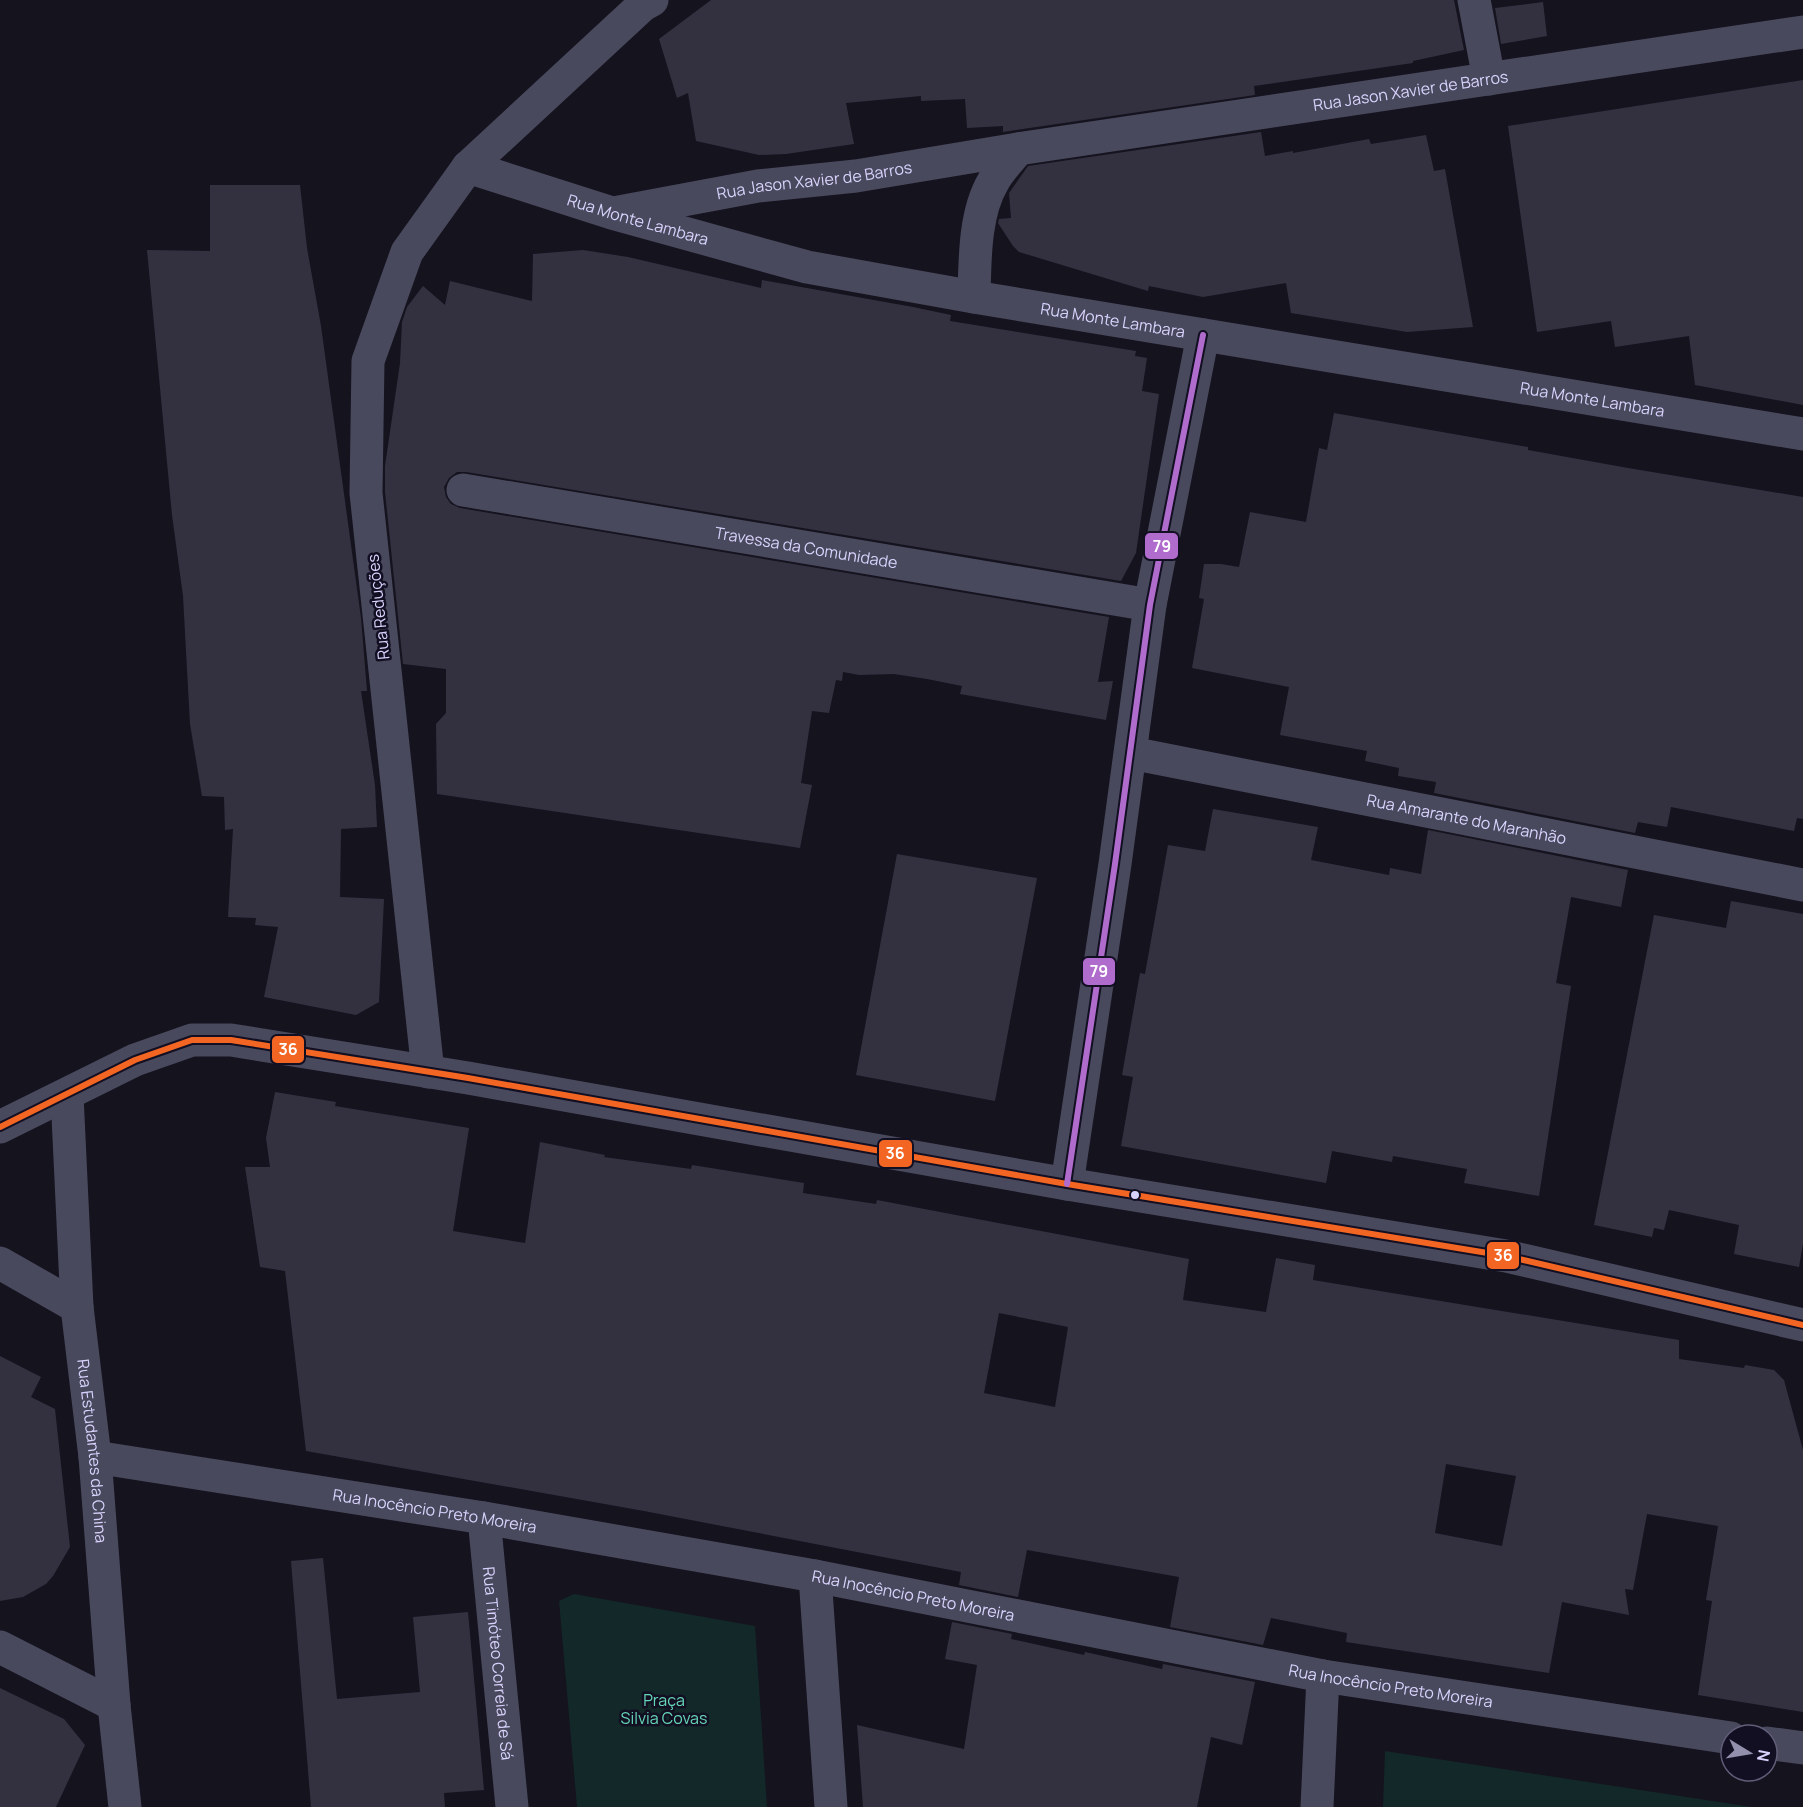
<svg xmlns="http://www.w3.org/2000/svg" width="1803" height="1807" font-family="Manrope,sans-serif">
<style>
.green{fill:#132828}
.building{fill:#333140;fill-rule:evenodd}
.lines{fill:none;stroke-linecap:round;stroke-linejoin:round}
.minor{stroke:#49495e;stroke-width:33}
.tertiary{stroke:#49495e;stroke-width:33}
.bus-1-casing{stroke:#120f22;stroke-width:10}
.bus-2-casing{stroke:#120f22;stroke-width:10}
.bus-1{stroke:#f26522;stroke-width:6}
.bus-2{stroke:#b06ccc;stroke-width:6}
.bus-dot{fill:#d7d3fc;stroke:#120f22;stroke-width:2}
.labels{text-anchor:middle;stroke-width:5;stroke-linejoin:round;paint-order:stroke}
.street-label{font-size:16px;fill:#d7d3fc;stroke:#120f22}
.park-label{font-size:16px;fill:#65d6b7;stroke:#120f22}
.line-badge{stroke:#120f22;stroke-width:2}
.badge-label{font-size:16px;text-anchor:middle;font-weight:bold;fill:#fff}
</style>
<rect width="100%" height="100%" fill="#15131e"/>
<!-- green -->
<path class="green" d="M574,1594L755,1626L767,1807H577L559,1601Z
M1385,1751L1752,1807H1383Z"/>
<!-- building -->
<path class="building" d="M711,0H1454L1464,50L1413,61V63L1254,86L1255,95L1003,132V126L967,128L965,99L921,101V96L846,103L854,144L786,154L759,155L696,141L688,93L677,98L659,39Z
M1543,2L1547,36L1501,44L1495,8Z
M1803,80V405L1695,385L1689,336L1615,347L1611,321L1537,332L1508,126Z
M1261,132L1265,156L1293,151V153L1369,139L1371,144L1426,135L1434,171L1445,169L1473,327L1407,332L1291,313L1286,283L1203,297L1149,286L1148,291L1019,252L1013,246L998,223L999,219L1011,218L1009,193L1028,166Z
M210,185H300L307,248L321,326L361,618L367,691H361L375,785L377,827L341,829L340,897L384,899L379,1002L356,1015L264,997L278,927L255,925L256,918L228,917L233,829L225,830L224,797L202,796L190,724L183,596L172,515L147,250L210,251Z
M583,250L628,257L761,288L762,280L913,307L951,315L950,321L1136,351L1135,356L1147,358L1142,391L1159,394L1136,553L1121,581L466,472H457L449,478L444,487L446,497L451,504L460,508L1109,617L1098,682L1113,681L1106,720L960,694L962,686L927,679L894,674L859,675L843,672L842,681L836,680L829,713L812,711L801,783L812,785L800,848L437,794L436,724L446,713V669L403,664L385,492V466L400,363L402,322L407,307L423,286L445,305L450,281L532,301L533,254Z
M1334,413L1528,447V450L1628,468L1803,497V819L1797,818L1794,831L1671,807L1667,827L1638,822L1635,833L1434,793L1436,782L1398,776L1399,768L1365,761L1367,751L1280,735L1289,687L1192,668L1204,599L1199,598L1204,564H1221L1239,567L1250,512L1306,522L1319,448L1327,450Z
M1213,809L1318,827L1311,860L1389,875L1390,868L1421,874L1428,830L1628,870L1621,907L1571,897L1556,983L1571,986L1539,1196L1464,1183L1467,1169L1393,1156L1392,1162L1332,1151L1326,1183L1121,1146L1133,1077L1122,1075L1140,973L1145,974L1168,845L1205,851Z
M897,854L1037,878L995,1101L856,1075Z
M1731,901L1803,914V1244L1799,1267L1734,1254L1739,1225L1669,1210L1664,1230L1654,1228L1652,1237L1594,1225L1654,915L1726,928Z
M275,1092L336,1102L335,1106L469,1128L453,1231L525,1243L540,1142L605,1155L604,1157L691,1169L692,1165L804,1183L803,1193L876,1204L877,1200L1189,1259L1183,1300L1266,1312L1276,1258L1315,1265L1313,1280L1679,1340V1359L1744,1368L1745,1365L1774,1370L1784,1380L1803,1450V1712L1698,1695L1712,1601L1706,1600L1718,1526L1647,1514L1633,1590L1625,1589L1629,1615L1562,1602L1549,1673L1346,1642L1347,1633L1271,1618L1263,1645L1170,1627L1179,1577L1027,1550L1018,1597L959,1585L961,1572L644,1511L306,1451L285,1271L260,1267L245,1167H270L266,1138ZM999,1313L1068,1327L1055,1407L984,1393ZM1446,1464L1516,1476L1502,1546L1435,1533Z
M0,1356L41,1377L31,1397L55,1409L70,1547L53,1576L46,1584L23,1597L0,1601Z
M323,1558L337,1699L420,1692L413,1617L468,1612L484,1790L444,1793L445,1807H311L291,1561Z
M952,1622L1012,1634L1011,1639L1084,1655L1085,1652L1162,1669L1163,1664L1255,1682L1242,1745L1211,1737L1197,1807H863L857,1725L964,1749L977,1665L945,1659Z
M0,1688L64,1719L85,1745L56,1807H0Z"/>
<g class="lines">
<!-- minor -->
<g class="minor">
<path d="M1474,0L1489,79"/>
<path id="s1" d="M468,167L612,213L807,267L974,297L1803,434"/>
<path id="s2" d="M619,212L758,186L856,176L1018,149L1803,32"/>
<path d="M974,297C975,262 974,214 993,182C999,170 1010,160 1018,149"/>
<path id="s3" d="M463,490L1150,605"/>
<path id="s4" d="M1131,753L1803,885"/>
<path d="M428,1072L366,493L368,361L407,252L468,167L643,5L652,0"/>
<path id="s5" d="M67,1095L77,1307L95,1457L114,1705L125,1807"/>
<path d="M1067,1184L1115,864L1150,605L1203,335"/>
<path d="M0,1263L77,1307"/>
<path id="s6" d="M95,1457L484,1518L815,1576L1323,1676L1731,1738"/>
<path id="s7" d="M484,1518L512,1807"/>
<path d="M815,1576L831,1807"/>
<path d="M0,1647L114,1705"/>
<path d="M1767,1743L1803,1748"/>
<path d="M1317,1807L1323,1676"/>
</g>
<!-- tertiary -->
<path class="tertiary" d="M0,1127L135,1060L192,1040H231L468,1078L1067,1184L1506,1256L1803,1325"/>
<!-- bus-1 casing -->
<g class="bus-1-casing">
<path id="bus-1" d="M0,1127L135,1060L192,1040H231L468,1078L1067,1184L1506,1256L1803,1325"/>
</g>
<!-- bus-2 casing -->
<g class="bus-2-casing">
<path id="bus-2" d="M1067,1184L1115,864L1150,605L1203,335"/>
</g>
<!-- bus-1 -->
<use href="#bus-1" class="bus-1"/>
<!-- bus-2 -->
<use href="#bus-2" class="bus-2"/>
</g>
<!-- markers -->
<circle class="bus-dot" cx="1135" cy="1195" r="5"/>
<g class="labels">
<!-- street labels -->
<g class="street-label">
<text dy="6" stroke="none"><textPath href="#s2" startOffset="801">Rua Jason Xavier de Barros</textPath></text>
<text dy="6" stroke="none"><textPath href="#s2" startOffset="198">Rua Jason Xavier de Barros</textPath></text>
<text dy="6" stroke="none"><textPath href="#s1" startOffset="178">Rua Monte Lambara</textPath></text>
<text dy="6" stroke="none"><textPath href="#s1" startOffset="664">Rua Monte Lambara</textPath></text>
<text dy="6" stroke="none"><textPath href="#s1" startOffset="1150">Rua Monte Lambara</textPath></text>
<text dy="6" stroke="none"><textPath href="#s3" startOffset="348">Travessa da Comunidade</textPath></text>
<text transform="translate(378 607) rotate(-96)" y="6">Rua Reduções</text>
<text dy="6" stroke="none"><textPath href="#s4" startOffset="342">Rua Amarante do Maranhão</textPath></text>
<text dy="6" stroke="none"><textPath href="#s5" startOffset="357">Rua Estudantes da China</textPath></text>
<text dy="6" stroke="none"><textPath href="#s6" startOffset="344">Rua Inocêncio Preto Moreira</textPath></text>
<text dy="6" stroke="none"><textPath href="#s6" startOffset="830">Rua Inocêncio Preto Moreira</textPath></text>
<text dy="6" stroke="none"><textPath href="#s7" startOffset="146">Rua Timóteo Correia de Sá</textPath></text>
<text dy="6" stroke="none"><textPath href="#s6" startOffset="1316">Rua Inocêncio Preto Moreira</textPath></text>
</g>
<!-- park labels -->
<g class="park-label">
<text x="664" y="1706">Praça<tspan x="664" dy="18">Silvia Covas</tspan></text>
</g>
</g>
<g class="line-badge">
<rect x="1144" y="532" width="35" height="28" rx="6" fill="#b06ccc"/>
<rect x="1082" y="957" width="34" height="29" rx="6" fill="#b06ccc"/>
<rect x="271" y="1035" width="34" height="29" rx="6" fill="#f26522"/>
<rect x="878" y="1139" width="35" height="29" rx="6" fill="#f26522"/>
<rect x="1486" y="1241" width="34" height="29" rx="6" fill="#f26522"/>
</g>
<g class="badge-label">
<text x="1162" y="552">79</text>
<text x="1099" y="977">79</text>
<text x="288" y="1055">36</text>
<text x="895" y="1159">36</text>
<text x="1503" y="1261">36</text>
</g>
<!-- north arrow -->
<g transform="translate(1749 1753) rotate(101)"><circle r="28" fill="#120f22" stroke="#615d79" stroke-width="1.5"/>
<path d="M0-4.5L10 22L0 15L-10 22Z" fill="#9390ae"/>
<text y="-9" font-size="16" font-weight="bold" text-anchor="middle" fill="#d7d3fc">N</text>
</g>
</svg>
